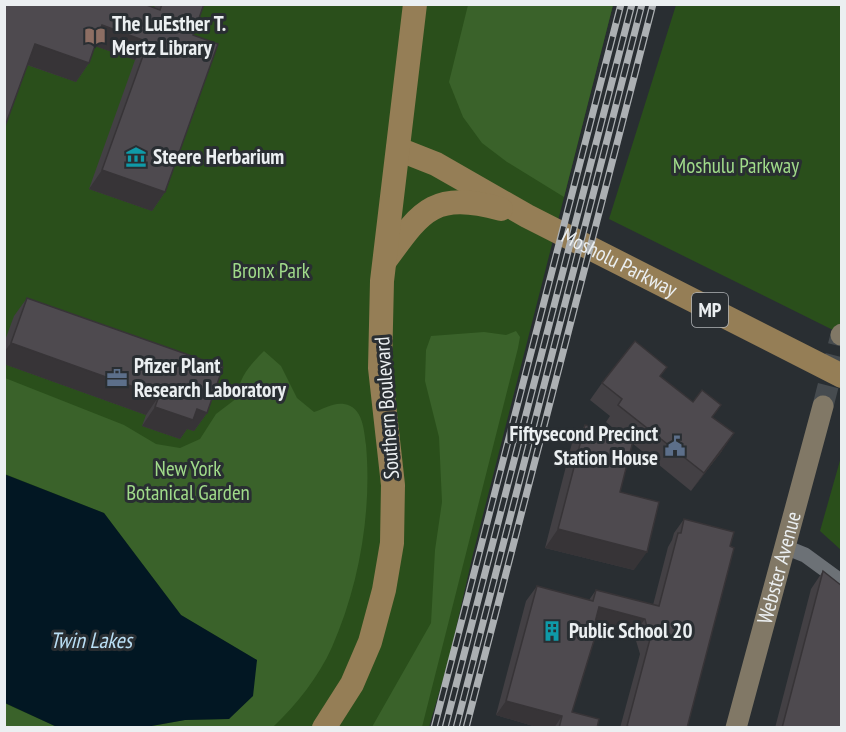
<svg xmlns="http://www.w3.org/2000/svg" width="846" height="732" font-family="'PT Sans Narrow',sans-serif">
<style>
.green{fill:#2a4f1b}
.forest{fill:#3a622a}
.water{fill:#021723}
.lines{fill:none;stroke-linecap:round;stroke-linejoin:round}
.secondary-tunnel{stroke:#464b4f;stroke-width:21;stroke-dasharray:21 10;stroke-linecap:butt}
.minor{stroke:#6c7176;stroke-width:15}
.secondary{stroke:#817866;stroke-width:21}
.primary{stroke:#957e56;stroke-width:24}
.rail-casing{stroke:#acb0b3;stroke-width:7}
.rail{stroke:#292e32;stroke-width:4.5;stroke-dasharray:14;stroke-linecap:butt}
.wall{fill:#434044}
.shaded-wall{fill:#373437}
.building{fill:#4e4a4f;stroke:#373437;stroke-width:1.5}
.labels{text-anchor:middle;stroke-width:6;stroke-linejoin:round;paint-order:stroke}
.shield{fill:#292e32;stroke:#b1b5b8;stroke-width:1.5}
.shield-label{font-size:20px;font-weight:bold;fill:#ebeff1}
.poi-label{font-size:21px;font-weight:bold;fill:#ebeff1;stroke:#292e32;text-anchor:start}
.park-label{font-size:21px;fill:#a0db8a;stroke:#292e32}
.street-label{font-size:21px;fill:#ebeff1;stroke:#292e32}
.water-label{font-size:22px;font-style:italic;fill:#b9def4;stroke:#292e32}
</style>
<rect width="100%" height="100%" fill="#292e32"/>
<!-- green -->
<path class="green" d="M4,5H613L473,554L449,659L429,727H5Z
M676,5H841V334L609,219Z
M841,457V550L820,531Z"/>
<!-- forest -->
<path class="forest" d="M468,5H613L564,197L507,162L482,143L463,117L449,82Z
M516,331L520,337L518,348L422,727H372L431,623L435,550L442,502L439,437L425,381L426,350L431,336L484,332L506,335Z
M264,351L281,366L297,398L314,412C323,409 334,402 344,404C363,407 364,430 366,445C372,512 359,586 332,647C318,678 297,704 273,727H146L185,720L229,719L257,660L181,615L104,513L5,474V378L124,425L156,444L180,448L200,439L216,414L237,398C239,377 249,366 264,351Z
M4,703L57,727H5Z"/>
<!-- water -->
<path class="water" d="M4,474L104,513L181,615L257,660L253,696L229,719L185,720L146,727H57L5,703Z"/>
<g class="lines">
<!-- secondary-tunnel -->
<path class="secondary-tunnel" d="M823,406L841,335"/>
<!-- minor -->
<path class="minor" d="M785,547L805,555L842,582"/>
<!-- secondary -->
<g class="secondary">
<path d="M841,335L842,334"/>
<path id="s1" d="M736,728L823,406"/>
</g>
<!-- primary -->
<g class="primary">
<path id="s2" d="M398,149L436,164L527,216L842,376"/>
<path d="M385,261C422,210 433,191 501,209"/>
<path d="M324,728L352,684L370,642L384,590L392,543L393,485L380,368L382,281L415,4"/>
</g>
<!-- rail casing -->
<g class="rail-casing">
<path id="rail" d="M434,728L621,4
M445,728L632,4
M456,728L642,4
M466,728L653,4"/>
</g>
<!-- rail -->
<use href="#rail" class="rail"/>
</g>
<!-- wall -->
<path class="wall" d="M4,4L154,8L155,4H204L193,35L165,192L152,211L89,189L135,60L95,46L89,63L76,82L27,65Z
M27,298L207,413L194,431L187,429L180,439L142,426L146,415L4,364V343L14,316Z
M660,377L713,417L722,451L691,491L632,443L620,492L634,570L545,548L572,443L585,425L620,434L606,422L610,416L590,400L602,383Z
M684,519L687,728H620L640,654L634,634L595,623L572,712L597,728H540L496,715L526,601L537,586L589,600L596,590L653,605L668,547L672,540L674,533Z
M823,571L842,728H775L811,589Z"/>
<!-- shaded-wall -->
<path class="shaded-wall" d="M102,25L148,42L135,60L89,44Z
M35,44L89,63L76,82L22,63Z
M102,170L165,192L152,211L89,189Z
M11,343L159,396L146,415L4,364V352Z
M155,407L197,409L207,413L194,431L187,429L180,439L142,426Z
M734,433L722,451L691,491L704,473Z
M558,529L647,552L634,570L545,548Z
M599,607L645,619L634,634L589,622Z
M506,701L562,716L554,728H540L496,715Z"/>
<!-- building -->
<path class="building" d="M4,4H144L160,10L162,4H204L193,35L218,44L165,192L102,170L148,42L102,25L89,63L35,44L4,129Z
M27,298L223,367L207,413L197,409L193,420L155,407L159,396L11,343Z
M635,341L667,367L660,376L693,402L702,390L721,405L712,417L734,433L704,473L618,405L622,399L602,383Z
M585,425L634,437L620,492L659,502L647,552L558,529Z
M684,519L734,532L730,546L734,548L687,728H630V727L627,726L650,639L645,619L599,607L592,634H596L572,712L599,719L597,728H559L562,716L506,701L537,586L593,601L596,590L659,606L678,533H681Z
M823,571L842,586V728H782Z"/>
<!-- icons -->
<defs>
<g id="library-bare" transform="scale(1.62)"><path d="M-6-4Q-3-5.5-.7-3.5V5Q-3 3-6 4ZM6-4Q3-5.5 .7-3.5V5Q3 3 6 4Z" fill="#8d6e63" stroke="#292e32" stroke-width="2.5" paint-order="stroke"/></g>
<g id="museum-bare" transform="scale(1.62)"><path d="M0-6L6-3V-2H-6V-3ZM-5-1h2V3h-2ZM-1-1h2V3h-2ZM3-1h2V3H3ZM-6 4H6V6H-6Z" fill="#0f9aa8" stroke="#292e32" stroke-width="2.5" paint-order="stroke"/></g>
<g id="office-bare" transform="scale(1.62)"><path d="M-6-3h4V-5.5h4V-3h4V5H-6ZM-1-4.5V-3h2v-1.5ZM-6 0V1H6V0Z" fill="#5c6f8a" stroke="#292e32" stroke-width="2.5" paint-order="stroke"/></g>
<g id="civic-bare" transform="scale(1.62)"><path d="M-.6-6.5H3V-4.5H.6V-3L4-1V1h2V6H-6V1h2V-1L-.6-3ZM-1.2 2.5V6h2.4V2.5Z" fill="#5c6f8a" stroke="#292e32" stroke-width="2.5" paint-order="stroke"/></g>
<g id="building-bare" transform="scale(1.62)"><path d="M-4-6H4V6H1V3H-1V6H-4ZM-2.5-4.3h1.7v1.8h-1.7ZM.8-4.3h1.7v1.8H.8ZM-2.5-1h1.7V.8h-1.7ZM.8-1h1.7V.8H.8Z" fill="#0f9aa8" stroke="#292e32" stroke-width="2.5" paint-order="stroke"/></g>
</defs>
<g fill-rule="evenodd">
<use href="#library-bare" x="95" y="36"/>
<use href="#museum-bare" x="136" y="157"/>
<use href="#office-bare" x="117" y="378"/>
<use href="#civic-bare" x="675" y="446"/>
<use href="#building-bare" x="552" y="631"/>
</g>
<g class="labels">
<!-- shield labels -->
<rect class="shield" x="692" y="293" width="36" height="34" rx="4.5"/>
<g class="shield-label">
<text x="710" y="317">MP</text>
</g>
<!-- poi labels -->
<g class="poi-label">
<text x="112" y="31">The LuEsther T.<tspan x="112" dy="24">Mertz Library</tspan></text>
<text x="153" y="164">Steere Herbarium</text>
<text x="134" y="373">Pfizer Plant<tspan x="134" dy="24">Research Laboratory</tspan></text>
<text x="658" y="441" text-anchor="end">Fiftysecond Precinct<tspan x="658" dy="24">Station House</tspan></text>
<text x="569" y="638">Public School 20</text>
</g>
<!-- park labels -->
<g class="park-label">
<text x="736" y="173">Moshulu Parkway</text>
<text x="271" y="278">Bronx Park</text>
<text x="188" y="476">New York<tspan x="188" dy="24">Botanical Garden</tspan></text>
</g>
<!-- street labels -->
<g class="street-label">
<text dy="7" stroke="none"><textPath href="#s2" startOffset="249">Mosholu Parkway</textPath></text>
<text transform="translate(387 408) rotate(-94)" y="7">Southern Boulevard</text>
<text dy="7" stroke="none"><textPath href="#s1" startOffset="166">Webster Avenue</textPath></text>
</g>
<!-- water labels -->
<g class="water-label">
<text x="91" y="648">Twin Lakes</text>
</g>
</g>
<!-- border -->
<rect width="846" height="732" fill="none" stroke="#ebeff1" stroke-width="12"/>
</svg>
